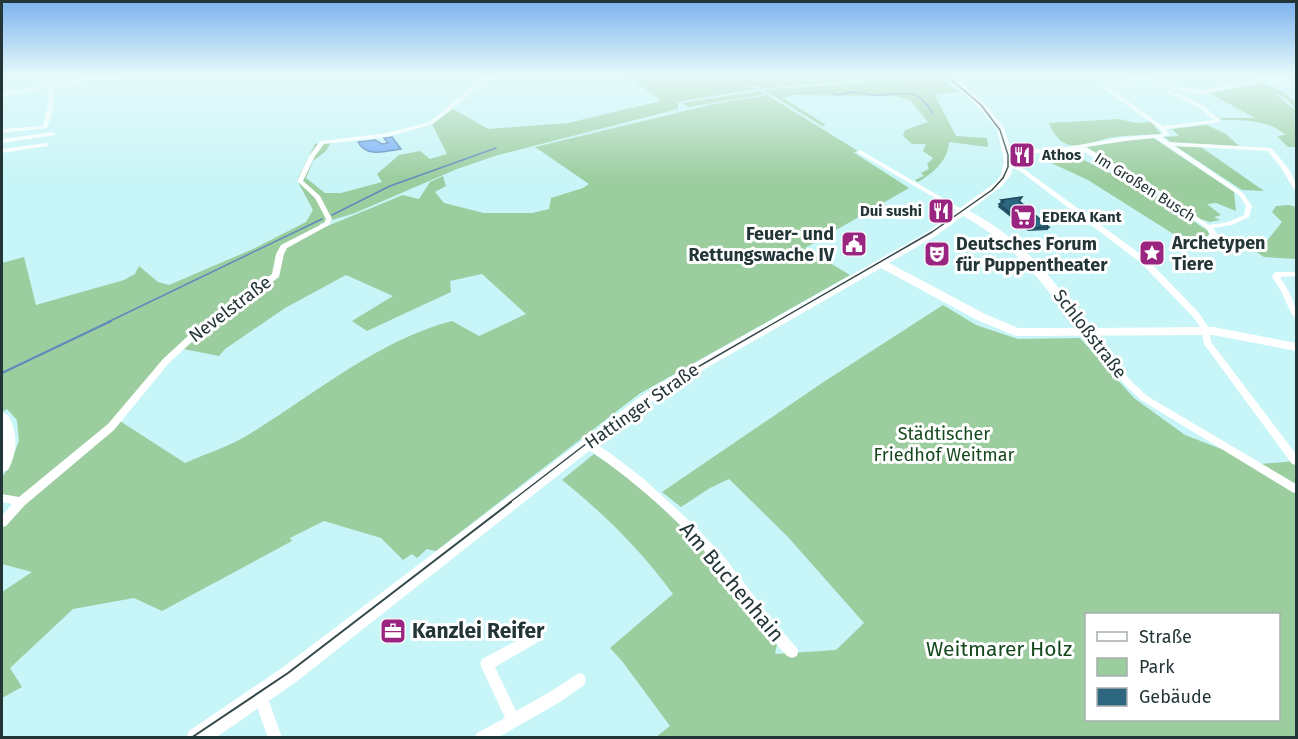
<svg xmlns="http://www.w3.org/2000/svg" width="1298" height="739" font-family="'Fira Sans',sans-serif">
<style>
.green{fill:#9ccd9f;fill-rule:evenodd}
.water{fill:#78aef6;stroke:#5e8abc;stroke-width:1.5}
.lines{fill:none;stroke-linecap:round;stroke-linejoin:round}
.stream-far1{stroke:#5e8abc;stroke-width:1.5}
.stream{stroke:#5e8abc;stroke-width:2}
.street{fill:#fff;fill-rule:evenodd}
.secondary{fill:#fff;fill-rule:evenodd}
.primary{fill:#fff;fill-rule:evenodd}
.tram-far1{stroke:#34484a;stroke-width:1.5}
.tram{stroke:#34484a;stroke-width:2}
.wall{fill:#26586d}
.building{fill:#2c667f;stroke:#1f4759;stroke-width:1.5}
.labels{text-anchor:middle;stroke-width:6;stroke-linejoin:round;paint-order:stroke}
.far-poi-label{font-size:15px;font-weight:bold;fill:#233536;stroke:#fff;text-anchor:start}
.far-street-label{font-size:15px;fill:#233536;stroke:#fff}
.poi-label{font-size:18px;font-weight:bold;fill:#233536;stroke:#fff;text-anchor:start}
.street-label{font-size:18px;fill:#233536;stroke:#fff}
.park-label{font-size:18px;fill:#15491d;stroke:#fff}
.near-street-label{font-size:21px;fill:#233536;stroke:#fff}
.near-poi-label{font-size:21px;font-weight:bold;fill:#233536;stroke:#fff;text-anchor:start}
.near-park-label{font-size:21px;fill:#15491d;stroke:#fff}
</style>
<rect width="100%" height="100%" fill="#c8f5f7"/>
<!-- green -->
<path class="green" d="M627,75L939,77L870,79L761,89L756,86L746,87L757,89L682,101L678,103V109L498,155L457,169L355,213L319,224L325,227L403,195L419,199L430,182L443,176L446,186L435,192L444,203L484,213H532L549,209L551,198L583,188L589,184L535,147L714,104L767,95L858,151L853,152L909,188L805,248L850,275L639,394L436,551L427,549L417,558L412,554L403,560L381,538L324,521L290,538L292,541L162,611L134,598L73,609L10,668L22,687L2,698V592L32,572L2,564V528L25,501L2,496V477L9,467L19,441L17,420L7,409L2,412V263L24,257L36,305L124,280L135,274L139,266L158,282L169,285L253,249L306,222L313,210L297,180L315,144L331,142L326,151L313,161L306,178L325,193H341L382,182L377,174L399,155L420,151L430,159L447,154L432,124L453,109L488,129L568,123L661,101ZM279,269V275L194,337L183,349L219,356L225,349L285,308L346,275L393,296L352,321L367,331L451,292L450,281L482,274L526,314L479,336L452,321C378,340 312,396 248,435C228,447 205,454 185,463L120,421L191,336L274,275Z
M942,79L958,92L934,94L956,136L987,138L988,147L949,142C948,161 933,173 918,182L915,180L924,176L921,173L929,169L927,164L933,158L923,151L926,144H912L903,136L905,130L928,122L910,100L895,96L793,95L783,98L826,125L822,126L764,90L872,81Z
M1261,83L1283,92L1296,103V109L1287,99L1272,91L1296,111V147H1288L1277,136L1286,135C1269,120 1244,120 1223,120L1220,118H1255L1209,93Z
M760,91L765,94L688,107L682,103Z
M1119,119L1137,123L1151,122L1161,134C1146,135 1129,135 1114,137C1091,140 1064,161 1049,123Z
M1207,125L1226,134L1239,146L1172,143L1164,137L1179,136L1172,129Z
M1152,137L1234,192L1236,211L1216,203L1207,204L1221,215L1214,217L1220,220L1210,222L1200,219L1166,195L1085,147Z
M1175,146L1201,147L1264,191L1242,190Z
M1078,157L1109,173L1117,172L1135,183L1139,182L1167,204L1172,203C1185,213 1196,225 1211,232L1201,243L1186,242L1088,180L1049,162Z
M1289,205L1296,207V259L1264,257L1255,251L1266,242L1282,222L1272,212L1276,206Z
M943,305L976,325L1018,339L1080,338L1134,398L1185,435L1260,464L1296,461V737H656L670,726L622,661L610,648L673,594C641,550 604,514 562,480L594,454C622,473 652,494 676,519C712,558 746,601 777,644L775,654L836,650L864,623L788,537L729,479L710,488L681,507L662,492L822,383ZM1086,614H1278V720H1086Z"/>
<!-- water -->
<path class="water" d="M392,137L401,149C386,151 366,158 358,142L375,140L382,144L388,143L384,138Z"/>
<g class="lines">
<!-- stream-far1 -->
<path class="stream-far1" d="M833,94C841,97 844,93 851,92C859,92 867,95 875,95C902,95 917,85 933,114
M332,215L390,186L496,148
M108,322L322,219"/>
<!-- stream -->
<path class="stream" d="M2,373L111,321"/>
<!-- street -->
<path class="street" d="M108,75H122L54,87V106L47,128L2,133V129L43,126L48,106L49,88L2,96V93Z
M487,75H499L490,77L433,124L387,137L324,144L315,156L303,181L320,196L332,219L329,225L287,248L284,254L279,277L195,339L169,363L114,430L25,505L6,526L2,527V516L12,504L2,502V494L19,497L108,424L163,359L189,335L272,274L276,254L281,245L324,223L326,219L315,198L297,181L309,156L320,141L387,133L429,122Z
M1126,75H1135L1177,87L1204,90L1278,75H1289L1274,79L1296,88V91L1268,80L1204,94L1177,90L1142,80L1138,83L1109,88L1163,126L1213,120L1200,108L1166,92V90H1170L1204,106L1220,120V122L1166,129L1170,135L1162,137L1169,142L1271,148C1281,159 1296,174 1296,190L1294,189L1280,166L1267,151L1175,146L1243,193L1252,206L1249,217L1232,225L1213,228L1218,235L1203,245L1199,243L1210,235L1206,228L1153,191L1079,149L1050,154L1008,151L1005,149L1008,147L1050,150L1124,137L1163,134L1160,129L1102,87L1136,81L1138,79ZM1155,138L1239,195L1246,206L1244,215L1228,222L1209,225L1157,189L1086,147L1124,141Z
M53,132L55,133V135L2,143V139Z
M46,143L48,144V146L2,153V149Z
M860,150L965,211L966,212L963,214L961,213L858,153L857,152Z
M1007,164H1011L1024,169L1147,259L1199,313L1209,328L1211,342L1296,454V465L1292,464L1204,344L1201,328L1193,317L1141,263L1020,171L1007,166Z
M1275,272H1296V276L1280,277C1288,290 1296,302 1296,317L1292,315L1280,289L1272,277Z
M1086,329L1089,330L1131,381L1147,396L1296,484V493L1292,492L1141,400L1125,385L1083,334L1082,332Z
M588,439L610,453L645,480L695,526L725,558L778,627L797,648L798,652L797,656L792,658L787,656L778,646C757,620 738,591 717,566C679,519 633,480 584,446L583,443L584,440Z
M533,632L538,634L539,638L538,642L495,667L516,711L550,692L579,673L584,675L586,680L584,685L560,702L497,738H475L477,733L505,718L480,664L482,659Z
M260,688L265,690L282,738H268L253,695L255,690Z"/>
<!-- secondary -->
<path class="secondary" d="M944,75H952L983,102L1004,127L1014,161L1011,175L1002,186L969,211C1022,238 1055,281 1089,328L1213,327L1296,343V351L1213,335L1016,336L977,320L881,268L689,378L651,402L296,682L215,738H186L189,731L282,668L641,396L679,372L926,233L996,182L1001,175L1004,161L997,129L977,106ZM963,216C1012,242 1044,283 1076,328H1018L985,314L889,263L934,237Z"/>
<!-- primary -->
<path class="primary" d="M2,413L8,415C18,432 18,452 8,470L2,472Z"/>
<!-- tram-far1 -->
<path class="tram-far1" d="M509,503L651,394L932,232L992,190L1003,178L1008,167V155L1000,130L981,105L946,75"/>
<!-- tram -->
<path class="tram" d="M191,738L288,673L511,502"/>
</g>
<!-- wall -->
<path class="wall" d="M1021,199L1020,201L1049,227L1048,230L1028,231L998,207L999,204L1001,203L1000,202L1001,200Z"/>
<!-- building -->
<path class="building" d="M1022,197L1019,201L1049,227L1029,228L999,204L1004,202L1001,200Z"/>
<!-- sky -->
<linearGradient id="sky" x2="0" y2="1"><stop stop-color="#7bb2ee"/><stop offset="0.42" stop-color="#e6fafb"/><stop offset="1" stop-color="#e6fafb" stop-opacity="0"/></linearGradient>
<rect width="1298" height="179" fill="url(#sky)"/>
<!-- icons -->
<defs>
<g id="restaurant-square" transform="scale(1.35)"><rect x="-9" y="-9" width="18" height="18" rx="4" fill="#9a2580" stroke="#fff"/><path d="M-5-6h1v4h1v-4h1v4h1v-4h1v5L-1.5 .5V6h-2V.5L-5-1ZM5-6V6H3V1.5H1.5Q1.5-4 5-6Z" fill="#fff"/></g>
<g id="supermarket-square" transform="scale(1.35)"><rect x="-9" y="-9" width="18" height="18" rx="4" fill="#9a2580" stroke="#fff"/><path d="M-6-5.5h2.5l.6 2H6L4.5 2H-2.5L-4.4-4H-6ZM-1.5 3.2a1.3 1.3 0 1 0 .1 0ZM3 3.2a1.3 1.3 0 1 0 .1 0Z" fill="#fff"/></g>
<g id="civic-square" transform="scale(1.35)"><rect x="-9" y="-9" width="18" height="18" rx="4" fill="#9a2580" stroke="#fff"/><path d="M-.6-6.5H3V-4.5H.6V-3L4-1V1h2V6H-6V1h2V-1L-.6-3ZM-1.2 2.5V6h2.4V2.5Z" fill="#fff"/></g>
<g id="sight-square" transform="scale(1.35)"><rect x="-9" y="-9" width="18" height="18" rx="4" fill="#9a2580" stroke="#fff"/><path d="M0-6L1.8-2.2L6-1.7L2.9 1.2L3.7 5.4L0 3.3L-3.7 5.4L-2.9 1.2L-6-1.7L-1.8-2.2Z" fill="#fff"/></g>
<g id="theatre-square" transform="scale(1.35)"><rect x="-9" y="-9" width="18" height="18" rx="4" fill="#9a2580" stroke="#fff"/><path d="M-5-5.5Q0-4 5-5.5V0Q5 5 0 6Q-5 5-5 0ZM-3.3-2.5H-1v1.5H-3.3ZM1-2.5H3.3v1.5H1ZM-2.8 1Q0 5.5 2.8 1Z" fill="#fff"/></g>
<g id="office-square" transform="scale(1.35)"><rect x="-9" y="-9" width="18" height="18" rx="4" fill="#9a2580" stroke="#fff"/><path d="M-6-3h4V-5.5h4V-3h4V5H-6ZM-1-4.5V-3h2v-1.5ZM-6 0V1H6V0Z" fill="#fff"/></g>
</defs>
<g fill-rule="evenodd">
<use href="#restaurant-square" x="1022" y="155"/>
<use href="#restaurant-square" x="941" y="211"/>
<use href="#supermarket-square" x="1023" y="217"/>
<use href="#civic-square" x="854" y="244"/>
<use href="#sight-square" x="1152" y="253"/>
<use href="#theatre-square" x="937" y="254"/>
<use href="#office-square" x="393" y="631"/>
</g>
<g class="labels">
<!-- far-poi labels -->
<g class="far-poi-label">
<text x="1042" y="160">Athos</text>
<text x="922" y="216" text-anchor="end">Dui sushi</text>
<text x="1042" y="222">EDEKA Kant</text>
</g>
<!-- far-street labels -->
<g class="far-street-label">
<text transform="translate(1145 187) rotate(32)" y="5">Im Großen Busch</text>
</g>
<!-- poi labels -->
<g class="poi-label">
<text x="834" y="240" text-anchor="end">Feuer- und<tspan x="834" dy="21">Rettungswache IV</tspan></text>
<text x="1172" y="249">Archetypen<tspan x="1172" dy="21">Tiere</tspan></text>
<text x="956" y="250">Deutsches Forum<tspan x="956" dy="21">für Puppentheater</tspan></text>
</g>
<!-- street labels -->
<g class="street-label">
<text transform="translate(230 309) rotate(-37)" y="6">Nevelstraße</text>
<text transform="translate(1090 334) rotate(52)" y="6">Schloßstraße</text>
<text transform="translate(642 406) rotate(-35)" y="6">Hattinger Straße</text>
</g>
<!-- park labels -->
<g class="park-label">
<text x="944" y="440">Städtischer<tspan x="944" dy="21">Friedhof Weitmar</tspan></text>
</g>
<!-- near-street labels -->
<g class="near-street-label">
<text transform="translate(732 582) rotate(50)" y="7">Am Buchenhain</text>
</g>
<!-- near-poi labels -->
<g class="near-poi-label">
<text x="412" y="638">Kanzlei Reifer</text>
</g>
<!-- near-park labels -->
<g class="near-park-label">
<text x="999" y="656">Weitmarer Holz</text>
</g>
</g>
<!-- border -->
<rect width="1298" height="739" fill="none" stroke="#233536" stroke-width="6"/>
<!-- legend -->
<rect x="1085" y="613" width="195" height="108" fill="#ffffff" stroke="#a7aeaf" stroke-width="1.5"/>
<rect x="1097" y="632" width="30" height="9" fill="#ffffff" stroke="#a7aeaf" stroke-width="1.5"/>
<text x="1139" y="643" font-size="18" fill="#233536">Straße</text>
<rect x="1097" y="658" width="30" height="18" fill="#9ccd9f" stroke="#a7aeaf" stroke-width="1.5"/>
<text x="1139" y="673" font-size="18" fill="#233536">Park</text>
<rect x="1097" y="688" width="30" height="18" fill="#2c667f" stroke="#a7aeaf" stroke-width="1.5"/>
<text x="1139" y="703" font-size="18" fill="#233536">Gebäude</text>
</svg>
